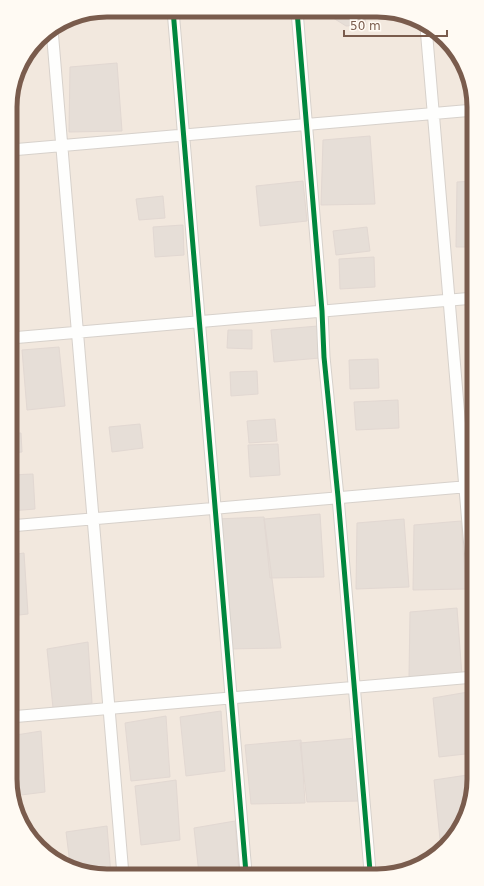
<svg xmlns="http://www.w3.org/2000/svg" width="484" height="886" font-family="'DejaVu Sans',sans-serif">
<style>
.residential{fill:#f2e8de}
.building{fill:#e6ded7;stroke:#e2d8d2}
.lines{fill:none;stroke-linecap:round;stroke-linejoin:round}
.minor-casing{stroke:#d7d1cb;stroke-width:13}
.minor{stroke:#fefefd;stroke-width:11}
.cycleway-casing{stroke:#fffaf3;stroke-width:8}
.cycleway{stroke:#00873e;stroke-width:5}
.rim{fill:none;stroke:#7a5c4d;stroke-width:5}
</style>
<rect width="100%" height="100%" fill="#f9f5f0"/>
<!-- residential -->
<path class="residential" d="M107,10L396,12L441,34L469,76L474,107V786L454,838L408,871L94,875L43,852L15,810L10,779L11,95L20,64L43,34L70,17Z"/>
<!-- building -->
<path class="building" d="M322,11L364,12L366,25L346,26Z
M117,63L122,131L69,132L70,67Z
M370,136L375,204L321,205L323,140Z
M303,181L307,221L260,226L256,186Z
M474,181V247H456L457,182Z
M163,196L165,218L139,220L136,199Z
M183,225L184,255L155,257L153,227Z
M367,227L370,251L336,255L333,231Z
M374,257L375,287L340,289L339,259Z
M318,326L320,358L274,362L271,330Z
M228,330H252V349L227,348Z
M59,347L65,406L27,410L22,350Z
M378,359L379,388L350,389L349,360Z
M257,371L258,394L231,396L230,372Z
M398,400L399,428L356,430L354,402Z
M275,419L277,441L249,443L247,421Z
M140,424L143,448L112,452L109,427Z
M10,433H21L22,452L10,453Z
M278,444L280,475L250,477L248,445Z
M33,474L35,509L10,511V475Z
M320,514L324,577L270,578L264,519Z
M264,517L281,648L228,649L216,519Z
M404,519L409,587L356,589L357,523Z
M461,521L466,589L413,590L414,525Z
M24,553L28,614L10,616V555Z
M457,608L462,676L409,677L410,612Z
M88,642L92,703L53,708L47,649Z
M474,691V753L439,757L433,698Z
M221,711L225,771L186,776L180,717Z
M166,716L170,777L131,781L125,723Z
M41,731L45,792L13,796L10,779V736Z
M356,738L360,801L307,802L300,743Z
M301,740L305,803L251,804L245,745Z
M474,774V786L454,837L440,839L434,780Z
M176,780L180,840L141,845L135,786Z
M235,821L239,873L199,874L194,828Z
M107,826L111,875H94L70,864L66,832Z"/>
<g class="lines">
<!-- minor casing -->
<g class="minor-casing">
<path id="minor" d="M173,10L246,873
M297,11L322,311L324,357L338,497L370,871
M426,27L474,595
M52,29L123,875
M11,150L474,110
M11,338L474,298
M10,526L474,486
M10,717L474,677"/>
</g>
<!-- minor -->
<use href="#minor" class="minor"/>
<!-- cycleway casing -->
<g class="cycleway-casing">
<path id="cycleway" d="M173,10L246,873
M297,11L322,311L324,357L338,497L370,871"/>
</g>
<!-- cycleway -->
<use href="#cycleway" class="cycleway"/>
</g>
<!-- crop -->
<path d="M0 0H484V886H0ZM107 17H377A90 90 0 0 1 467 107V779A90 90 0 0 1 377 869H107A90 90 0 0 1 17 779V107A90 90 0 0 1 107 17Z" fill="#fffaf3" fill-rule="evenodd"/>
<path class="rim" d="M107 17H377A90 90 0 0 1 467 107V779A90 90 0 0 1 377 869H107A90 90 0 0 1 17 779V107A90 90 0 0 1 107 17Z"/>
<!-- scale -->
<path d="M344 30v6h103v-6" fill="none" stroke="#7a5c4d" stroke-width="2"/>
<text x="350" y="30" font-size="12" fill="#7a5c4d" stroke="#fffaf3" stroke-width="3" paint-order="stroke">50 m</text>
</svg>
